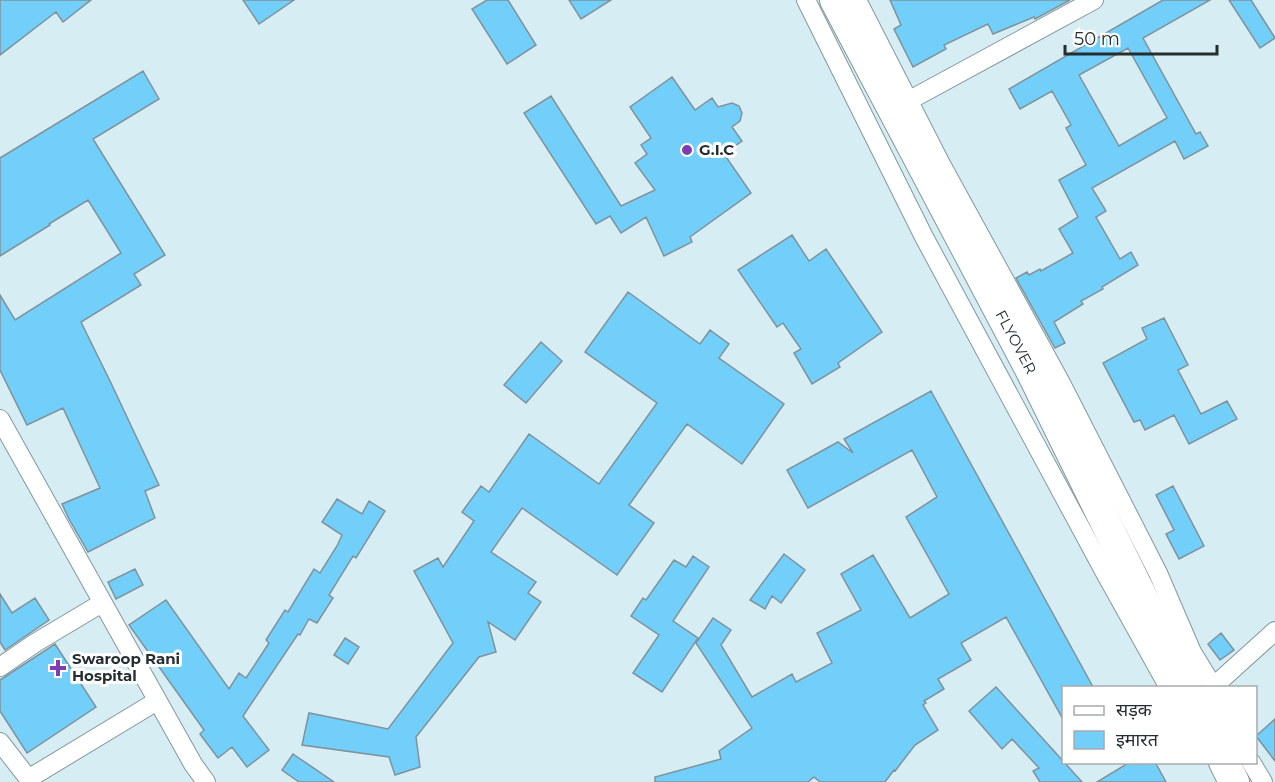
<svg xmlns="http://www.w3.org/2000/svg" width="1275" height="782" font-family="Montserrat,'Noto Sans Devanagari',sans-serif">
<style>
.building{fill:#71cffa;stroke:#7f929c;stroke-width:1.5;fill-rule:evenodd}
.lines{fill:none;stroke-linecap:round;stroke-linejoin:round}
.minor-casing{stroke:#82989c;stroke-width:20}
.primary-casing{stroke:#82989c;stroke-width:32}
.minor{stroke:#fff;stroke-width:18}
.primary{stroke:#fff;stroke-width:30}
.poi-dot{fill:#7e3db2;stroke:#fff;stroke-width:2}
.labels{text-anchor:middle;stroke-width:6;stroke-linejoin:round;paint-order:stroke}
.poi-label{font-size:15px;font-weight:bold;fill:#242d2f;stroke:#fff;text-anchor:start}
.street-label{font-size:15px;fill:#242d2f;stroke:#fff}
</style>
<rect width="100%" height="100%" fill="#d6eef3"/>
<!-- building -->
<path class="building" d="M0,0H91L63,22L56,12L0,55Z
M243,0H294L259,24Z
M487,0H508L536,45L507,64L472,9Z
M569,0H611L581,19Z
M890,0H1070L1035,19L1034,17L993,34L988,24L944,45L946,49L913,67L894,29L901,25Z
M1163,0H1210L1143,38L1196,134L1200,132L1208,146L1184,159L1175,141L1092,188L1106,211L1096,217L1120,259L1131,252L1138,265L1102,287L1103,289L1081,301L1083,304L1054,322L1065,343L1055,348L1016,278L1027,272L1029,275L1040,269L1041,271L1073,253L1059,229L1078,217L1059,180L1086,165L1066,128L1071,125L1052,91L1020,109L1009,89ZM1128,48L1167,118L1119,146L1079,75Z
M1229,0H1251L1275,38L1260,48Z
M143,71L159,99L93,139L165,255L134,274L141,285L81,322L111,383L159,485L145,491L155,518L88,552L69,519L62,504L100,488L63,408L27,425L0,370V295L15,320L121,253L88,200L49,224L50,225L0,256V158Z
M672,77L695,110L712,98L718,107L732,103L739,106L742,113L740,121L732,127L742,141L724,154L751,193L690,237L692,242L664,256L646,217L621,233L610,216L596,224L524,113L551,96L621,206L655,190L635,163L647,154L641,145L651,138L630,107Z
M792,235L809,261L826,249L882,332L838,363L840,367L812,384L794,353L801,349L783,323L777,327L738,270Z
M628,292L700,344L710,330L729,344L719,358L784,404L742,464L687,424L629,505L654,523L617,575L522,508L491,552L536,582L528,593L541,602L515,640L488,622L496,652L479,657L416,737L420,767L395,775L389,757L302,745L309,713L388,729L453,643L414,571L438,558L443,567L474,521L462,512L481,486L489,492L529,434L599,484L657,403L585,352Z
M1164,318L1188,365L1178,370L1201,414L1227,401L1237,419L1189,444L1174,415L1145,430L1140,420L1134,422L1103,363L1147,339L1142,328Z
M541,342L562,361L526,403L504,385Z
M931,391L1093,687H1064V721L1006,617L961,643L971,660L938,679L944,689L924,701L926,703L923,705L938,730L915,745L895,771L894,770L885,782H820L814,777L808,782H655V777L721,759L719,751L752,728L696,643L713,618L731,630L721,645L752,697L792,674L796,682L832,663L817,633L861,610L841,574L873,555L910,618L949,594L906,517L937,497L912,450L808,508L787,470L838,442L853,453L844,439Z
M1173,486L1204,546L1179,559L1166,534L1174,530L1156,495Z
M337,499L362,514L369,501L385,511L356,558L353,556L329,595L333,598L317,623L309,619L300,635L298,634L243,716L269,750L247,767L232,747L218,758L200,734L204,730L129,625L166,600L229,689L239,673L246,678L269,643L266,640L285,610L288,612L314,569L320,573L337,546L342,535L322,522Z
M784,554L805,570L781,603L772,596L765,609L750,600Z
M693,556L709,567L673,621L698,638L662,692L633,673L659,635L631,616L643,598L646,600L674,560L686,567Z
M135,569L143,585L116,599L108,582Z
M0,594L12,613L35,598L49,620L5,650L0,642Z
M1221,633L1234,650L1220,660L1208,644Z
M345,638L359,647L348,664L334,655Z
M55,644L96,707L27,753L0,711V680Z
M996,687L1064,762L1082,782H1040L1033,771L1039,768L1012,739L1002,749L969,711Z
M1275,719V761L1256,736Z
M293,754L334,782H299L282,770Z
M1130,762H1155L1166,782H1097Z"/>
<g class="lines">
<!-- minor casing -->
<g class="minor-casing">
<path id="minor" d="M806,0L924,237L1104,571L1169,688
M857,0L941,164L1061,383L1158,573L1192,652L1214,688
M908,101L1094,0
M0,419L193,764L206,782
M0,667L35,643L102,603
M1213,687L1275,631
M0,742L31,782
M1251,762L1263,782
M28,779L157,701"/>
</g>
<!-- primary casing -->
<g class="primary-casing">
<g id="primary">
<path id="s1" d="M835,0L1030,369L1187,688"/>
<path d="M1224,762L1234,782"/>
</g>
</g>
<!-- minor -->
<use href="#minor" class="minor"/>
<!-- primary -->
<use href="#primary" class="primary"/>
</g>
<!-- markers -->
<g class="poi-dot">
<circle cx="687" cy="150" r="6"/>
<path d="M55 659h6v6h6v6h-6v6h-6v-6h-6v-6h6z"/>
</g>
<g class="labels">
<!-- poi labels -->
<g class="poi-label">
<text x="699" y="155">G.I.C</text>
<text x="72" y="664">Swaroop Rani<tspan x="72" dy="17">Hospital</tspan></text>
</g>
<!-- street labels -->
<g class="street-label">
<text dy="5" stroke="none"><textPath href="#s1" startOffset="387">FLYOVER</textPath></text>
</g>
</g>
<!-- legend -->
<rect x="1062" y="686" width="195" height="78" fill="#ffffff" stroke="#a7abac" stroke-width="1.5"/>
<rect x="1074" y="706" width="30" height="9" fill="#ffffff" stroke="#a7abac" stroke-width="1.5"/>
<text x="1116" y="716" font-size="18" fill="#242d2f">सड़क</text>
<rect x="1074" y="731" width="30" height="18" fill="#71cffa" stroke="#a7abac" stroke-width="1.5"/>
<text x="1116" y="746" font-size="18" fill="#242d2f">इमारत</text>
<!-- scale -->
<path d="M1065 45v9h152v-9" fill="none" stroke="#242d2f" stroke-width="3"/>
<text x="1074" y="45" font-size="18" fill="#242d2f" stroke="#ffffff" stroke-width="4.5" paint-order="stroke">50 m</text>
</svg>
